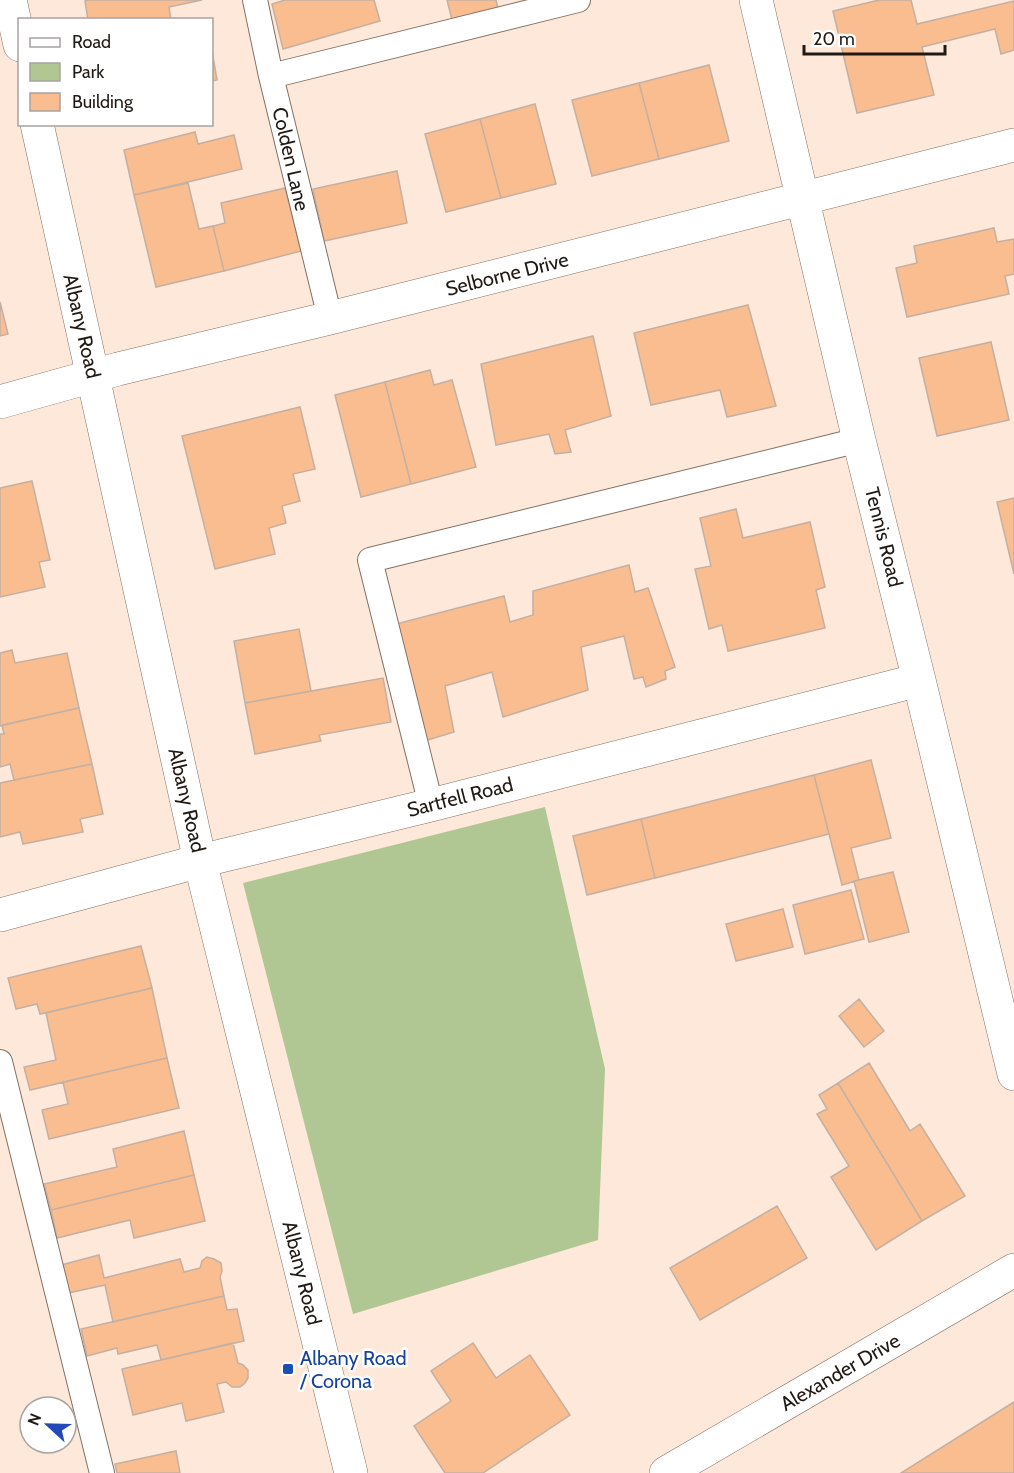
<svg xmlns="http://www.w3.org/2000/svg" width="1014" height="1473" font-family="Cabin,sans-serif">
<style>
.green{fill:#b0c793}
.building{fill:#fabd90;stroke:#c4b0a2;stroke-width:1.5}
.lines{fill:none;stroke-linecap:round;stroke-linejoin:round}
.lane-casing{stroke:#847165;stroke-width:26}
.street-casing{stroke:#847165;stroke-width:34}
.secondary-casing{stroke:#847165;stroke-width:34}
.lane{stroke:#fff;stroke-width:24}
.street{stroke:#fff;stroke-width:33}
.secondary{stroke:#fff;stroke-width:33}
.transit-dot{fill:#1a4fb4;stroke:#fff;stroke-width:2}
.labels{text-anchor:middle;stroke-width:5;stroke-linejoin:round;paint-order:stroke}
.street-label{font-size:20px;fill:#201914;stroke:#fff}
.transit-label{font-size:20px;fill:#164399;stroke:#fff;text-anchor:start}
</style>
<rect width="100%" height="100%" fill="#fde8da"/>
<!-- green -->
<path class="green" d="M545,807L605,1069L598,1240L353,1314L243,883Z"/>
<!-- building -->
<path class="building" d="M87,0H202L169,7L171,20H88L85,1Z
M285,0H374L380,21L283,49L272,4Z
M447,0H496L498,9L452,20Z
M879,0H911L917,24L1014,1V50L1001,54L995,29L922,47L934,95L857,113L833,11Z
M212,51L217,80L212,81Z
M709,65L729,141L659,159L639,83Z
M639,83L659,159L592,176L572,100Z
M535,104L556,184L501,198L480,119Z
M480,119L501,198L446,212L425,134Z
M195,132L198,144L234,135L242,169L134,195L124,150Z
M397,171L407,223L324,241L313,189Z
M188,183L199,229L213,226L224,271L156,287L134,195Z
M285,188L301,251L224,271L213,226L225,223L221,203Z
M994,228L997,242L1014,239V274L1005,276L1009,294L907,317L896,268L917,263L914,246Z
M0,302L8,334L0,336Z
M748,305L776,406L727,417L720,390L651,405L634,333Z
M593,336L611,416L565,430L571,452L555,454L549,434L496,445L481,364Z
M991,342L1009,420L937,436L919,358Z
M430,370L434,385L452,380L476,467L411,484L385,382Z
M385,382L411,484L361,497L335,395Z
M300,407L315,469L293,474L300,501L282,506L286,523L269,528L275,554L215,569L182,436Z
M32,481L50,560L39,562L45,587L0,597V488Z
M1014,498V574L997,502Z
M736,509L743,538L810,522L825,587L816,590L825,628L728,651L722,625L709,629L695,569L711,566L700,518Z
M629,565L635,592L648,588L675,667L665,671L666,679L646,687L643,677L634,679L624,636L581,647L588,690L503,717L492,672L445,686L454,732L421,742L396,624L504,596L510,622L533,615V591Z
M299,629L311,691L245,703L234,641Z
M12,650L15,663L67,653L79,708L0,726V653Z
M383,678L391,722L319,735L321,741L255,754L245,703Z
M79,708L92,764L14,780L10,764L0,767V734H4L2,725Z
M871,760L891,838L851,848L859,880L842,885L814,775Z
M92,764L103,814L80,819L83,832L23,844L20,832L0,837V783Z
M814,775L829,834L655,878L641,819Z
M641,819L655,878L587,895L573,836Z
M893,872L909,932L869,942L854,881Z
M851,890L864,939L805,954L793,905Z
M783,909L793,947L736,961L726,924Z
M141,946L152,988L40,1014L37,1004L16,1009L8,978Z
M152,988L167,1058L30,1090L24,1067L56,1060L46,1013Z
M859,999L884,1031L864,1047L839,1016Z
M167,1058L179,1108L49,1139L42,1110L68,1104L63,1082Z
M869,1063L910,1131L920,1124L965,1196L922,1221L838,1083Z
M838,1083L922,1221L876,1250L831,1177L849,1166L817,1114L827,1109L819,1095Z
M184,1131L194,1175L51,1210L44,1184L117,1167L113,1149Z
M194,1175L205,1221L134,1238L130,1220L57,1238L51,1210Z
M777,1206L807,1258L700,1320L670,1268Z
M99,1255L104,1278L180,1259L184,1272L200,1268L202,1261L207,1257L214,1259L221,1263L222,1271L220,1277L224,1296L113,1322L105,1285L68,1293L61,1265Z
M224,1296L227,1310L237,1309L244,1341L161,1360L157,1345L118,1354L117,1348L87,1356L81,1329Z
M233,1343L238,1363L243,1365L248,1370V1378L245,1383L240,1387H232L226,1382L217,1384L224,1412L186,1421L182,1403L133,1415L122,1369Z
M473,1343L496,1378L530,1355L570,1415L483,1473H445L414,1426L451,1401L431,1371Z
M1014,1402V1473H901Z
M176,1451L180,1473H117L115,1464Z"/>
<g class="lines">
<!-- lane casing -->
<g class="lane-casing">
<path id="lane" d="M255,0L271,76L330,318
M271,76L578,0
M431,805L370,560L859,440
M0,1062L102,1473"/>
</g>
<!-- street casing -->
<g class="street-casing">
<path id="street" d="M756,0L859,440L919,680L1014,1074
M0,402L118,369L330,318L1014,145
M0,915L200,861L431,805L919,680"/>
</g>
<!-- secondary casing -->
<g class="secondary-casing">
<path id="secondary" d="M10,0L20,45
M37,124L200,861L351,1473
M666,1473L1014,1270"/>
</g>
<!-- lane -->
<use href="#lane" class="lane"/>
<!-- street -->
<use href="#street" class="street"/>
<!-- secondary -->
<use href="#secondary" class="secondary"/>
</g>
<!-- markers -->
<rect class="transit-dot" x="282" y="1363" width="12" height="12" rx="3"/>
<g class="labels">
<!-- street labels -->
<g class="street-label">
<text transform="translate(291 159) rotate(77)" y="7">Colden Lane</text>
<text transform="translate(507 274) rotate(-14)" y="7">Selborne Drive</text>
<text transform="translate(82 326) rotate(77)" y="7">Albany Road</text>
<text transform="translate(884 537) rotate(76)" y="7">Tennis Road</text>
<text transform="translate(460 797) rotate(-14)" y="7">Sartfell Road</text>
<text transform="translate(187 800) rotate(77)" y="7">Albany Road</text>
<text transform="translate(302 1273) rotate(76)" y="7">Albany Road</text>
<text transform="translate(840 1372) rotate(-30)" y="7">Alexander Drive</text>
</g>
<!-- transit labels -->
<g class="transit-label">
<text x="300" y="1365">Albany Road<tspan x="300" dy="23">/ Corona</tspan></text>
</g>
</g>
<!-- legend -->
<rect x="18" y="18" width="195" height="108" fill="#ffffff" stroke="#a6a3a1" stroke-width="1.5"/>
<rect x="30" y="38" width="30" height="9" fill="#ffffff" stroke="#a6a3a1" stroke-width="1.5"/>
<text x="72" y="48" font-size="18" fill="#201914">Road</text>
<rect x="30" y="63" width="30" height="18" fill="#b0c793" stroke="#a6a3a1" stroke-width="1.5"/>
<text x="72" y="78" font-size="18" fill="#201914">Park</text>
<rect x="30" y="93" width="30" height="18" fill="#fabd90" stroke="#a6a3a1" stroke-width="1.5"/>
<text x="72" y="108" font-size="18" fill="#201914">Building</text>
<!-- north arrow -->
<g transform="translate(48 1425) rotate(292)"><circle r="28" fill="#ffffff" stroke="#a6a3a1" stroke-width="1.5"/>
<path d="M0-4.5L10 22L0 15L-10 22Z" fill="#2249b7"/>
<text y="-9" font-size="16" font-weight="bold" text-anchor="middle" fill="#201914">N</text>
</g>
<!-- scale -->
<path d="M804 45v9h141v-9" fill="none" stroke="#201914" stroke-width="3"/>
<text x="813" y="45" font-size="18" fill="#201914" stroke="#ffffff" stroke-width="4.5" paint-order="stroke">20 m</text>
</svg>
